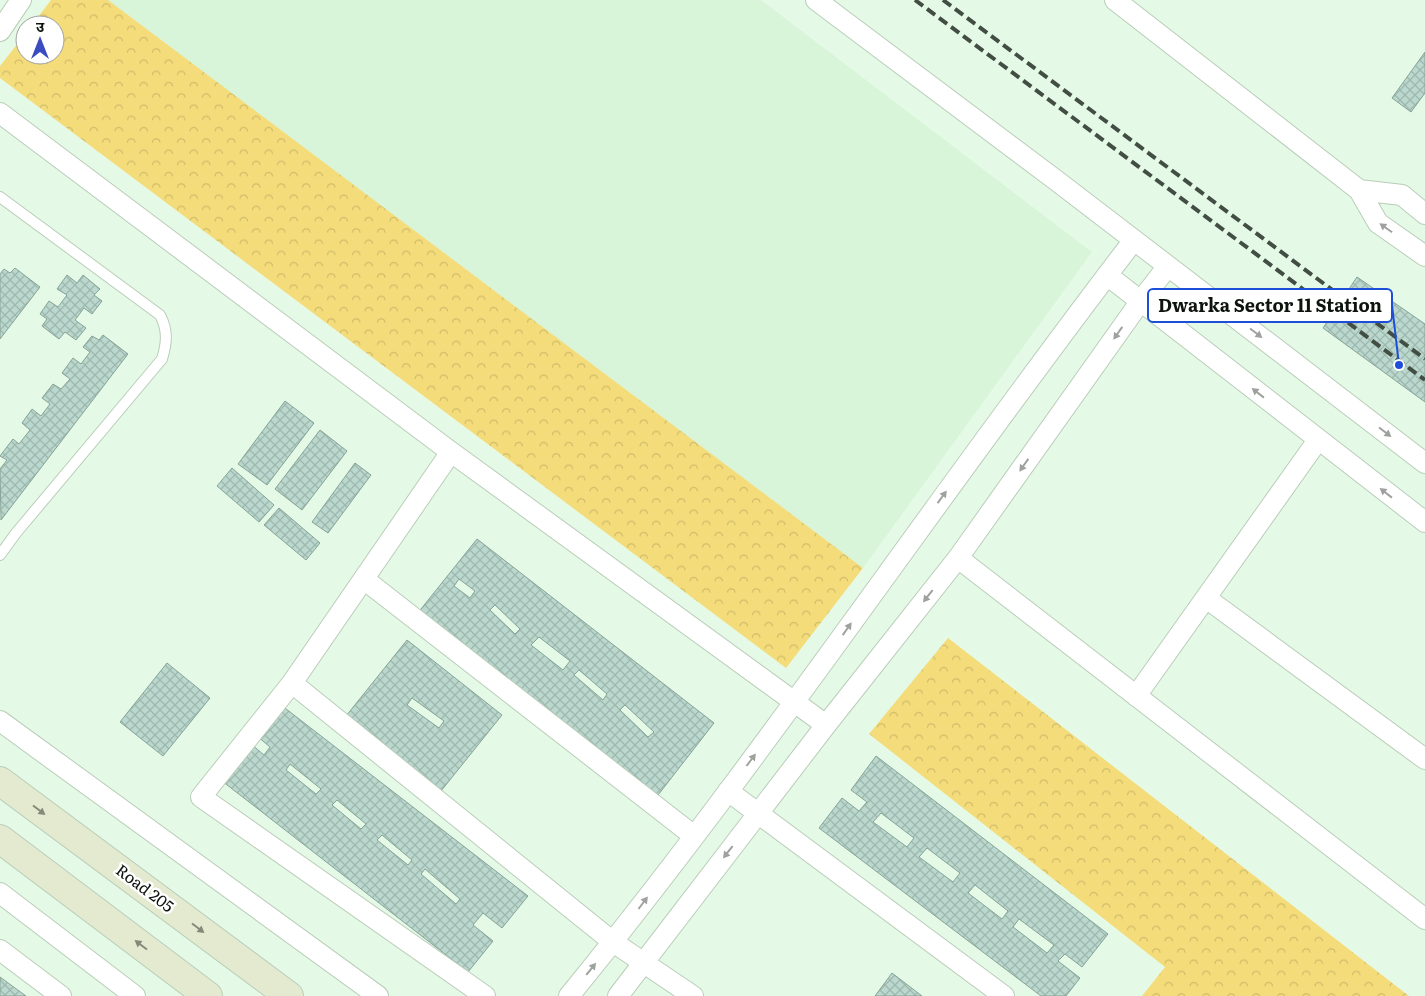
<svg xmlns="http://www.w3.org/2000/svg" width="1425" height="996" font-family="Literata,'Noto Sans Devanagari',serif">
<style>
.built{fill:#d8f4d9}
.forest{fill:url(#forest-crowns)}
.building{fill:url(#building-cross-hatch);stroke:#86a398;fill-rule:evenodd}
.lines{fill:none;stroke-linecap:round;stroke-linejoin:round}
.service-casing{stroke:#b9cdb9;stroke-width:12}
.minor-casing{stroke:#b9cdb9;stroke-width:22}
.secondary-casing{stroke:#b9cdb9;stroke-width:30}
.service{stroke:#fff;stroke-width:10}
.minor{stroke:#fff;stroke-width:20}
.secondary{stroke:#e3ead0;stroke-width:28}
.rail{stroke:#424d43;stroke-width:4;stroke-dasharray:10 5;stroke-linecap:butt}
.oneway{fill:#9ea19e}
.oneway2{fill:#838a78}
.labels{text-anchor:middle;stroke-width:5;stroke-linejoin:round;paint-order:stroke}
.street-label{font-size:16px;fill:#0d140d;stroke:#fff}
.leader{fill:none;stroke:#1d4ed8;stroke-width:2}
.callout-dot{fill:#1d4ed8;stroke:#fff;stroke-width:2}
.callout{fill:#fff;stroke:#1d4ed8;stroke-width:2}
.callout-label{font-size:18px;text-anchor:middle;font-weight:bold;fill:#0d140d}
</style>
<defs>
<pattern id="forest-crowns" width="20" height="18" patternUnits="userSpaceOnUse" patternTransform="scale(1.25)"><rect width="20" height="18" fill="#f4dc7b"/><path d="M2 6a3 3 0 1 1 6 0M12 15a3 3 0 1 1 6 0" fill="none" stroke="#d0bc69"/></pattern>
<pattern id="building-cross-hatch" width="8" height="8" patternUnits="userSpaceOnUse" patternTransform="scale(1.25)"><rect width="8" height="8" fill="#bad8cd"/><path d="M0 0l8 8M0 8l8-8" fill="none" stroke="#9fb8af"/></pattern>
</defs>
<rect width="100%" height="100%" fill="#e5fae6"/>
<!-- built -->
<path class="built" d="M108,0H761L1092,252L863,568Z"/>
<!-- forest -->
<path class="forest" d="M51,0H108L863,568L786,668L0,78V66L25,34V55H55V25H32Z
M948,638L1409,996H1142L1165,967L869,734Z"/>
<!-- building -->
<path class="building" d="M1425,52V93L1411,112L1392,98Z
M15,268L40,287L0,339V274L4,269L10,273Z
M67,275L77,283L83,275L100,289L94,295L102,301L92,314L84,308L75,320L86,328L76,340L65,332L59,339L42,326L47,319L40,314L49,301L58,307L67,295L57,289Z
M1357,277L1425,324V402L1323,328Z
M103,335L128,354L1,520L0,469L7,460L0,456L13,439L19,444L30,430L22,423L32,409L41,416L50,404L42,398L53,384L61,389L70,379L62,373L73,358L81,364L90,352L83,347L92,336L99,340Z
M285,401L314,423L267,485L238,464Z
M320,430L347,451L302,510L275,489Z
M355,463L371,475L328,533L312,522Z
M232,468L274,505L259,522L217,486Z
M279,508L320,543L306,560L264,525Z
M477,539L714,723L655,799L417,614ZM459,579L475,591L470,598L454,586ZM495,605L520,629L515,634L490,610ZM539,637L570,661L563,670L531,645ZM579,670L607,694L603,700L574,675ZM625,705L654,732L648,737L620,710Z
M407,640L502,715L441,791L346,716ZM412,698L444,721L439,728L407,705Z
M167,663L210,698L163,756L120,722Z
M281,705L528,896L502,928L483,913L473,925L493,941L468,972L222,781L251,744L264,755L270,747L257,736ZM290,764L321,789L316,794L286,770ZM337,800L366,824L361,829L332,805ZM382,835L412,860L408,865L377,840ZM425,869L460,899L456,904L421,874Z
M876,756L1108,934L1082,967L1065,954L1058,961L1080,978L1066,996H1041L819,828L842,798L859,811L867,802L851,790ZM881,813L914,838L907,847L873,822ZM927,848L960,873L953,882L919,857ZM975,885L1008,911L1002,919L968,893ZM1019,919L1054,945L1047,953L1013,927Z
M892,973L922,996H875Z
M0,977L26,996H0Z"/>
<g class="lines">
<!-- service casing -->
<g class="service-casing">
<path id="service" d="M0,197L160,315C168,330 167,343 162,359L16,533L0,555"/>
</g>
<!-- minor casing -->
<g class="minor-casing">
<path id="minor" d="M816,0L1057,181L1425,463
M1115,0L1359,190L1378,223L1425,256
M0,31L21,0
M0,113L451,452L826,725
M1359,190L1402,195L1425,214
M1107,275L1425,522
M451,452L292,683L201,797L485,996
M958,558L1425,919
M365,580L694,836
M1206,598L1425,759
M292,683L613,942L693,996
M1136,696L1318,440
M0,721L378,996
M728,791L1004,996
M0,893L135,996
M0,950L61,996
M569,996C768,752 942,489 1134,240
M618,996L826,725L958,558L1140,302L1168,266"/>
</g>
<!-- secondary casing -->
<g class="secondary-casing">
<path id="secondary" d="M0,781L289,996
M0,839L208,996"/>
</g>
<!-- service -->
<use href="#service" class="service"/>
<!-- minor -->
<use href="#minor" class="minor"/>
<!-- secondary -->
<use href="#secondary" class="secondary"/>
<!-- rail -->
<path class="rail" d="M915,0L1425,380
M943,0L1425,359"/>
</g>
<!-- one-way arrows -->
<defs><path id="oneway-solid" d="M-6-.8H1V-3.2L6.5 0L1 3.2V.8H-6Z" transform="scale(1.25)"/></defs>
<g class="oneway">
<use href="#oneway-solid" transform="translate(1386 228) rotate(-145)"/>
<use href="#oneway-solid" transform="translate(1118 333) rotate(125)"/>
<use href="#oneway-solid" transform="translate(1256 333) rotate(37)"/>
<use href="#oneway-solid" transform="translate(1258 393) rotate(-142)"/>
<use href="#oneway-solid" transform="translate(1385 432) rotate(37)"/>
<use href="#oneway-solid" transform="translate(1024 465) rotate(125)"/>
<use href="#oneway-solid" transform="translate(1386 493) rotate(-142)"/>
<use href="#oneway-solid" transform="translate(942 497) rotate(-54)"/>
<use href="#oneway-solid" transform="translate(928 596) rotate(128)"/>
<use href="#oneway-solid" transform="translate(847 629) rotate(-55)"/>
<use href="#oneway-solid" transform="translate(751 760) rotate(-53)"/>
<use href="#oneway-solid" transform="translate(728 852) rotate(128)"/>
<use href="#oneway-solid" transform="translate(643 903) rotate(-53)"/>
<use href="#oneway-solid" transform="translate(591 969) rotate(-51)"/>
</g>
<g class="oneway2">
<use href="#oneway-solid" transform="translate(39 810) rotate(37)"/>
<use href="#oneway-solid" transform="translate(198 928) rotate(37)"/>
<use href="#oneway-solid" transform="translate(141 945) rotate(-143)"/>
</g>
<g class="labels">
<!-- street labels -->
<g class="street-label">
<text transform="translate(145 888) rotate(37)" y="6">Road 205</text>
</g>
</g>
<!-- callouts -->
<path class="leader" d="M1399 365L1392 305"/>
<circle class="callout-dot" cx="1399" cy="365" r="5"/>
<rect class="callout" x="1148" y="289" width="244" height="33" rx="5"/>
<g class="callout-label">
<text x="1270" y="312">Dwarka Sector 11 Station</text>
</g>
<!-- north arrow -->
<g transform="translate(40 40)"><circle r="24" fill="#ffffff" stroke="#9ea19e"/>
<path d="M0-4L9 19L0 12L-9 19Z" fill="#3a4cbf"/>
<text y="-8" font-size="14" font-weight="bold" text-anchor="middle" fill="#0d140d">उ</text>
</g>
</svg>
